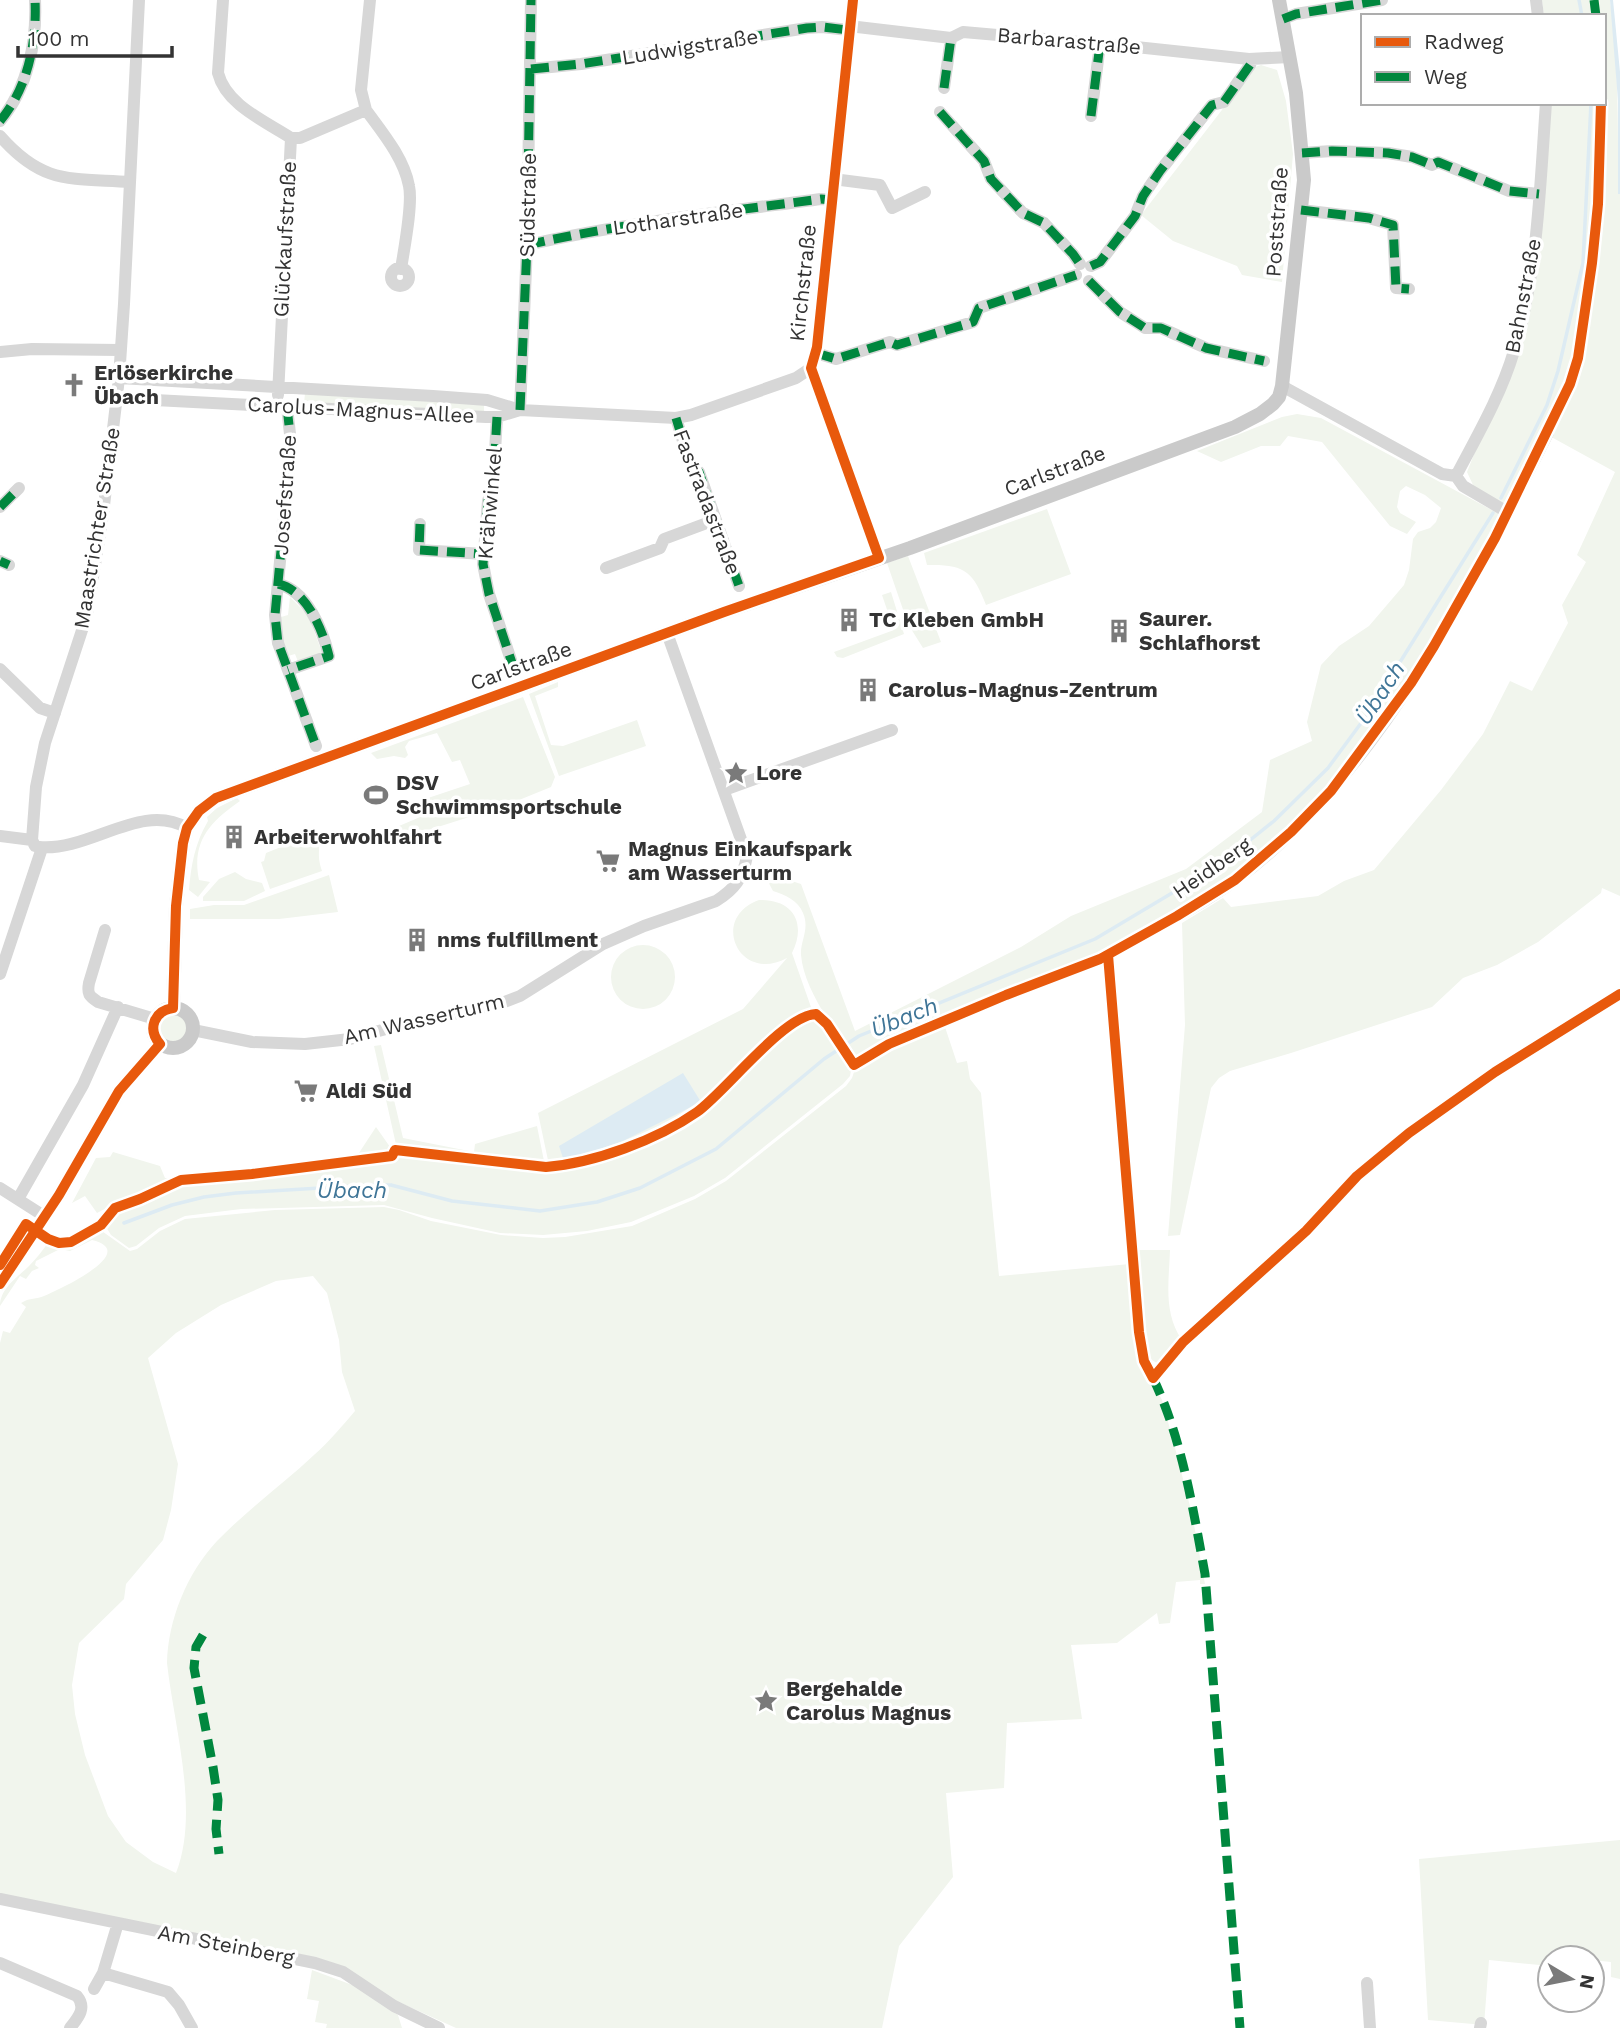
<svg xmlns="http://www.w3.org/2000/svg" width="1620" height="2028" font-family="'Work Sans',sans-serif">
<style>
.green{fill:#f1f5ed;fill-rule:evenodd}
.water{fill:#ddebf3}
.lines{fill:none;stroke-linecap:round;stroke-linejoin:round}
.stream{stroke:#ddebf3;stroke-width:3.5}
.minor{stroke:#d7d7d7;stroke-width:12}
.major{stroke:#cacaca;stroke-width:14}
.quiet{stroke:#00873e;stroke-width:9;stroke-dasharray:18 9;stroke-linecap:butt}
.cycleway-casing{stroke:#fff;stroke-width:15}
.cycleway{stroke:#e8590c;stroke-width:10}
.labels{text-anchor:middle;stroke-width:7;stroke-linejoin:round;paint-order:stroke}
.street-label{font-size:21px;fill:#333;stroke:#fff}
.poi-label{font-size:21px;font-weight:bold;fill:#333;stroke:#fff;text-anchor:start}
.water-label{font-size:23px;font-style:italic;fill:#3f7597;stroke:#fff}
</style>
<rect width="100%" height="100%" fill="#fff"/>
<!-- green -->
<path class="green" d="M1542,0H1610C1619,64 1618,129 1618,193L1620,194V896L1602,888L1601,893L1538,942L1497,965L1463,978L1432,1007L1291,1053L1230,1071L1219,1078L1211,1088L1180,1235L1168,1236L1185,1025L1182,923L1223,898L1231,907L1318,896L1344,881L1374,870L1441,790L1483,734L1510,681L1532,691L1568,623L1562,605L1586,562L1577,555L1615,472L1544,433L1507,506L1474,487L1467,472L1525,326L1550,103H1604V16H1544Z
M1261,65L1277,70L1286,101L1293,154L1282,282L1242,275L1237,266L1173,241L1141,215L1255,67Z
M305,393L484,402V412L304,404Z
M1297,414L1321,418L1503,516L1474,571L1398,696L1324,796L1233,877L1112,951L943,1019L881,1046L855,1062C837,1032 804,991 801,955C800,941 810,929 803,913C798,900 785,895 773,891L763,872L801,884L855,1031L1021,947L1071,916L1186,869L1262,812L1270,760L1312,741L1307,722L1321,665L1339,646L1369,626L1404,585L1409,570L1413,539L1418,532L1430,528L1436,522L1441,508L1425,495L1406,486L1400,491L1397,507L1400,513L1416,522L1407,534L1390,526L1322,442L1288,436L1280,446H1261L1221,462L1197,451L1282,417Z
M1047,509L1071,574L986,605C973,571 964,564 927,565L924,553Z
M908,556L941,642L923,648L908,624L887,563Z
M891,592L904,634L843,658L837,657L834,652L894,630L882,595Z
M290,597L308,615L323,655L299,664L295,654L288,656L280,635L281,617L288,615Z
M558,682V687L535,696L551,745L563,746L637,720L646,746L559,776L529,694Z
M523,697L555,777L551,787L504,806L403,838L399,826L432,812L428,798L470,784L460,760L452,762L437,733L409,741L405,747L408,755L405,758L394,756L377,759L371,753Z
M237,798L240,801C211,821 191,841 199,880L210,882L198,897L189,890C191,865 195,843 208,821L207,817L217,808Z
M316,829C323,847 315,851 322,871L270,889L261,862L264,861L266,853L281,847L280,843Z
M235,872L246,879L262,883L265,891L244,901H203V897L219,879Z
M329,875L338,912L279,919H190V909L214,905H244Z
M759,900C793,899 807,923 792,953L812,1010L797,1017L698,1108C657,1136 598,1160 549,1165L538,1113L743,1009L787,958C739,984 709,918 759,900Z
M611 977a32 32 0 1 1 64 0a32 32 0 1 1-64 0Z
M158 1028a15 15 0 1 1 30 0a15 15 0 1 1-30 0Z
M811,1016L822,1020L852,1065L850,1076L843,1084L725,1178L694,1196L631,1222L587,1231L543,1235L500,1233L432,1218L384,1205L241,1209L185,1216L159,1228L136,1246L129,1248L111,1235L101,1219V1216L110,1210L140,1202L181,1184L202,1178L296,1169L355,1159L376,1127L395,1154H411C455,1161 501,1171 545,1170C590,1168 664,1137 701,1112L792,1027Z
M944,1024L957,1063L967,1061L970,1079L981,1093L999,1276L1130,1264L1141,1360L1162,1400L1173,1440L1192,1514L1205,1584H1200V1580L1176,1582L1170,1623L1159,1624L1157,1613L1117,1643L1071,1645L1082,1719L1007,1723L1004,1788L946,1793L953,1877L899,1946L882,2028H456L390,1998L344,1968L0,1894V1343L3,1331L10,1333L26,1307L21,1303L23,1302C29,1298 37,1299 44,1296C56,1291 142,1252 92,1240L70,1251L60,1249L36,1261L35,1265L39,1268L32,1271L26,1279L20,1276L0,1306C0,1288 18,1277 29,1266C36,1259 42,1251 48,1243L72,1244L99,1229L130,1251L137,1249L160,1231L185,1219L275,1210L384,1207L399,1210L431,1221L501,1235L543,1238L565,1237L632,1226L695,1199L726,1181L846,1086L852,1078L856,1066L891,1046ZM313,1276L327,1293L339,1340L342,1372L355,1411C342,1426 329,1442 314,1455C283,1484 247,1510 217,1541C187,1573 168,1620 167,1663C174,1727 200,1812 176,1873L153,1862L126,1842L108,1816L85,1755L75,1714L72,1685L79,1643L124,1599L126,1584L163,1540L171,1510L178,1464L148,1358L176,1333L221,1305L276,1281Z
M381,1045L403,1138L474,1152L475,1144L537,1126L545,1166L397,1149L374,1046Z
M113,1152L160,1166L165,1178L172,1179V1183L142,1196L112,1205L97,1213L85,1196L72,1203L96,1158L110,1157Z
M1138,1250H1170C1169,1281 1163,1313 1182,1340L1162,1362L1157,1363L1150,1359L1143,1331Z
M1620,1840V1979L1611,1977V1962L1592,1960V1958H1550V1966L1489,1960L1484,2025L1428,2020L1419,1859Z
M312,1970L355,1986L398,2015L402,2028H326L327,2024L315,2022L319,2001L307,1999Z"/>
<!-- water -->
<path class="water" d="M1610,0H1613L1620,72V194H1618V101Z
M683,1073L701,1102L623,1141L564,1161L559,1146Z"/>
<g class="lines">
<!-- stream -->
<path class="stream" d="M1579,0L1582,16
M1501,498L1547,405L1558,371L1583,263L1591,103
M124,1223L172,1205L204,1197L236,1193L370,1185H391L452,1201L540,1211L597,1202L640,1188L716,1149L824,1059L859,1036L1095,939L1219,865L1274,821L1328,768L1367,715L1493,513"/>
<!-- minor -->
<path class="minor" d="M223,0L218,73C226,105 265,121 291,138
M853,0L817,347L811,368L879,558
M1536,0L1538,16
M1283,19L1296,14L1382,0
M849,26L951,38L963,32L1136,47L1249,59L1290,57
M531,69L581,64L807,28L822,27L848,30
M944,88L951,38
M366,110C382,132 404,158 409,186C413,204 404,249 401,269
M940,112L984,161L991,179L1023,213L1044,223L1073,254L1080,264
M1091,116L1100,44
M0,121C28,88 37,42 35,0
M0,136C43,185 70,178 130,182
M291,138H300L366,110L361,90L370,0
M1302,153L1332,151L1388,153L1412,157L1432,165L1438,162L1509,191L1539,194
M833,179L880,185L892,208L925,192
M1301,210L1369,218L1393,225L1396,288L1409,289
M527,245C624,223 723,212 821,199L831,200
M1091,266L1100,262L1135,216L1143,196L1160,171L1212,105L1224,102L1250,65L1252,59
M391 277a9 9 0 1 1 18 0a9 9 0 1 1-18 0Z
M1089,281L1120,312L1145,328H1161L1206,348L1264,361
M0,352L32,349L120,350
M816,353L836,359L890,342L897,345L973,322L979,308L1076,275
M119,378L433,396L487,400L520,410L676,418L691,415L796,378L811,368
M1282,386L1442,474L1456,476L1463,486L1507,512
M278,395L291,138
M116,398L486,417H497L520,410
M287,407L291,443L275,615L278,643L316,746
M520,410L527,245L531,0
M497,417L493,486L488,501L483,564L489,594L514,669
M676,418L690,464L699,472L739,586
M1456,476C1477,436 1501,395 1514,351C1538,272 1540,185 1546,103
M0,507L19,488
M420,524L419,550L484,554
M0,561L9,565
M606,568L660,548L664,539L715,520
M278,584C307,590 323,631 329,656L288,670
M0,669L40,708L55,713
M724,790L892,730
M0,836L32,840
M32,840L36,787L45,743L87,615L103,514L119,378L124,304L139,0
M32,840L35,846L39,847C90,852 141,801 187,828
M105,930L89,983C87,994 89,996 98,1002L155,1019
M0,974L42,848
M193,1030L252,1042L305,1044L350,1039L393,1027L499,1004L520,996L603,944L644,926L716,901C735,889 743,878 747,856L667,633
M0,1188L44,1216
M18,1199L83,1085L118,1007
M1268,1265L1306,1231L1357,1176L1409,1133L1495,1072L1620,994
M1153,1378L1144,1361L1139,1332L1108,955C1150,931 1196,909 1236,880C1379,774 1470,589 1548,433
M0,1899L315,1963L343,1972L394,2006L439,2028
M0,1963L77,1996C87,2008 78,2018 70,2028
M103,1973L168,1992L179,2005L192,2028
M1367,1983L1370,2028
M94,1989L103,1973L118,1923
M1480,2028L1481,2023"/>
<!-- major -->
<path class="major" d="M173,1008L176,906L183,843L187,828L199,811L216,798L724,612L910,548L1235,427L1260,414L1273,404L1279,397L1282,386L1304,180L1296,93L1279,0
M153 1028a20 20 0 1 1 40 0a20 20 0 1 1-40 0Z
M0,1284L59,1195L119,1091L160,1044"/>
<!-- quiet -->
<path class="quiet" d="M1594,0L1596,16
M1283,19L1296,14L1382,0
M531,69L581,64L807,28L822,27L848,30
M944,88L951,38
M940,112L984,161L991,179L1023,213L1044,223L1073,254L1080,264
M1091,116L1100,44
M0,121C28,88 37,42 35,0
M1302,153L1332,151L1388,153L1412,157L1432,165L1438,162L1509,191L1539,194
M1301,210L1369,218L1393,225L1396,288L1409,289
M527,245C624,223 723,212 821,199L831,200
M1091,266L1100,262L1135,216L1143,196L1160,171L1212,105L1224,102L1250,65L1252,59
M1089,281L1120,312L1145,328H1161L1206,348L1264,361
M816,353L836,359L890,342L897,345L973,322L979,308L1076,275
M287,407L291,443L275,615L278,643L316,746
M520,410L527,245L531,0
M497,417L493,486L488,501L483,564L489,594L514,669
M676,418L690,464L699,472L739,586
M0,507L19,488
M420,524L419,550L484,554
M0,561L9,565
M278,584C307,590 323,631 329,656L288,670
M1153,1378C1182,1438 1193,1509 1205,1574L1240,2028
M203,1635L196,1647L194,1668L213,1767L218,1800L216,1829L219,1854"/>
<!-- cycleway casing -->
<g class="cycleway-casing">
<path id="cycleway" d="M1108,955L1139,1332L1144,1361L1153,1378L1183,1342L1306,1231L1357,1176L1409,1133L1495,1072L1620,994
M0,1265L26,1224L48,1239L59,1243L71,1242L101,1225L115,1208L140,1199L181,1180L252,1174L392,1156L395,1150L546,1167C594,1163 657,1140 697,1112C726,1091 784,1015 816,1014L827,1024L854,1065L889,1044L1006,995L1100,959L1177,916L1235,880L1291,832L1331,791L1411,683L1434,646L1495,538L1570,384L1578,358L1592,263L1598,204L1601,103
M0,1284L59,1195L119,1091L160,1044C147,1029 154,1011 173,1008L176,906L183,843L187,828L199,811L216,798L724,612L879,558L811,368L817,347L853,0"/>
</g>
<!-- cycleway -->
<use href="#cycleway" class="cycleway"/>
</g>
<!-- icons -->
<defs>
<g id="church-bare" transform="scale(1.89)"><path d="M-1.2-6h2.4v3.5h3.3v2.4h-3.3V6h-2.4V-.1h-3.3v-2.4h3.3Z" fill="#7a7a7a" stroke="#fff" stroke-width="2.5" paint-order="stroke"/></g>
<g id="building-bare" transform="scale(1.89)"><path d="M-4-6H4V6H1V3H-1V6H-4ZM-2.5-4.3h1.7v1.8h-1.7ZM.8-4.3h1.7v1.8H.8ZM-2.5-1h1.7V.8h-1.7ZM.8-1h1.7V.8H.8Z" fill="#7a7a7a" stroke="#fff" stroke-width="2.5" paint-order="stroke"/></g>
<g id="sight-bare" transform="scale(1.89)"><path d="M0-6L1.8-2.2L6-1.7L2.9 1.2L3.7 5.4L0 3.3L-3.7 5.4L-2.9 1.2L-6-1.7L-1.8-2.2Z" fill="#7a7a7a" stroke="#fff" stroke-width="2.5" paint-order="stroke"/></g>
<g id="stadium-bare" transform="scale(1.89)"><path d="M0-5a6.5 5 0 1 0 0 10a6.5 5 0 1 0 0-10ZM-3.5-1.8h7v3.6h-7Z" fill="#7a7a7a" stroke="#fff" stroke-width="2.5" paint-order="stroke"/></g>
<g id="supermarket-bare" transform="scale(1.89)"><path d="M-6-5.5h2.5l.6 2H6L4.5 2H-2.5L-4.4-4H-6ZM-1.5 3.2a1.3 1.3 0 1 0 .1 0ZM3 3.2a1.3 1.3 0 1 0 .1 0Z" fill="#7a7a7a" stroke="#fff" stroke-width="2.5" paint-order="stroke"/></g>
</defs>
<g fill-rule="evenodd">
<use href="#church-bare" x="74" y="385"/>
<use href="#building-bare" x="849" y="620"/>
<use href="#building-bare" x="1119" y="631"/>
<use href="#building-bare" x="868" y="690"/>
<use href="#sight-bare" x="736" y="773"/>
<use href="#stadium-bare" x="376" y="795"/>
<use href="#building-bare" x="234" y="837"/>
<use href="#supermarket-bare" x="608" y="861"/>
<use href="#building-bare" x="417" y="940"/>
<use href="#supermarket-bare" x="306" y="1091"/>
<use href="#sight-bare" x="766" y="1701"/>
</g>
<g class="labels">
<!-- street labels -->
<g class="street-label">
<text transform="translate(1069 41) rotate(5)" y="7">Barbarastraße</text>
<text transform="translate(690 47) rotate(-9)" y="7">Ludwigstraße</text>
<text transform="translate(528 205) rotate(-89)" y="7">Südstraße</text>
<text transform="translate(678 219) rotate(-8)" y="7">Lotharstraße</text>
<text transform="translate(1277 222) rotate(-86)" y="7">Poststraße</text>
<text transform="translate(285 239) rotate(-87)" y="7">Glückaufstraße</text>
<text transform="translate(803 283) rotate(-84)" y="7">Kirchstraße</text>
<text transform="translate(1523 296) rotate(-79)" y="7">Bahnstraße</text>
<text transform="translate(361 410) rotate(3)" y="7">Carolus-Magnus-Allee</text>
<text transform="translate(1055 471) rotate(-21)" y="7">Carlstraße</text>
<text transform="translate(285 495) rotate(-86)" y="7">Josefstraße</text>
<text transform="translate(707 502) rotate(69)" y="7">Fastradastraße</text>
<text transform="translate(490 503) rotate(-85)" y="7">Krähwinkel</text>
<text transform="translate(97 528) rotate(-81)" y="7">Maastrichter Straße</text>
<text transform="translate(521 666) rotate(-20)" y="7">Carlstraße</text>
<text transform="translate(1212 868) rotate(-35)" y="7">Heidberg</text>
<text transform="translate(424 1019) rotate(-13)" y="7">Am Wasserturm</text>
<text transform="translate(226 1945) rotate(11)" y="7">Am Steinberg</text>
</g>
<!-- poi labels -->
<g class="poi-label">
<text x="94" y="380">Erlöserkirche<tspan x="94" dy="24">Übach</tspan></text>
<text x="1139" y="626">Saurer.<tspan x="1139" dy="24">Schlafhorst</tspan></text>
<text x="869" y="627">TC Kleben GmbH</text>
<text x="888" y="697">Carolus-Magnus-Zentrum</text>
<text x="756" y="780">Lore</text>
<text x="396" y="790">DSV<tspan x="396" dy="24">Schwimmsportschule</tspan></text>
<text x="254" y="844">Arbeiterwohlfahrt</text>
<text x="628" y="856">Magnus Einkaufspark<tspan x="628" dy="24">am Wasserturm</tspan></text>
<text x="437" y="947">nms fulfillment</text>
<text x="326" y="1098">Aldi Süd</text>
<text x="786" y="1696">Bergehalde<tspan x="786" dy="24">Carolus Magnus</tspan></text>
</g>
<!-- water labels -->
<g class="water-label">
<text transform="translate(1380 693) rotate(-57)" y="8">Übach</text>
<text transform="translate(904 1017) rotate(-22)" y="8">Übach</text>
<text x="352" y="1198">Übach</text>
</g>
</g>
<!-- legend -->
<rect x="1361" y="14" width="245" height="91" fill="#ffffff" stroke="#adadad" stroke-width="2"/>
<rect x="1375" y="37" width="35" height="10" fill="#e8590c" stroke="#adadad" stroke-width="2"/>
<text x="1424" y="49" font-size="21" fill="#333333">Radweg</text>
<rect x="1375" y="72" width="35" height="10" fill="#00873e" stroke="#adadad" stroke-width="2"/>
<text x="1424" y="84" font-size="21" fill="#333333">Weg</text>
<!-- north arrow -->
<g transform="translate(1571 1979) rotate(100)"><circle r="33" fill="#ffffff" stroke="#adadad" stroke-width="2"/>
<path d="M0-5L12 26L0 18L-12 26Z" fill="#7a7a7a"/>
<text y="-10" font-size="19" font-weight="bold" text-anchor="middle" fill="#333333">N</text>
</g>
<!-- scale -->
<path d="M18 46v10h154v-10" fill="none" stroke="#333333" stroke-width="3.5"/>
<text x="28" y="46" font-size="21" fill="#333333" stroke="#ffffff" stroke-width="5" paint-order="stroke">100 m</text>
</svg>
